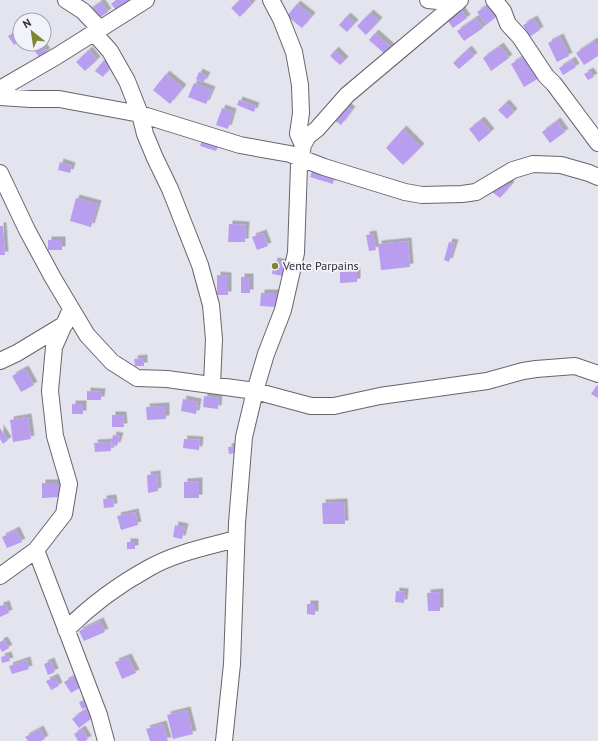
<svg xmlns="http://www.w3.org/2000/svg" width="598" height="741" font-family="'PT Sans',sans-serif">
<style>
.building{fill:#b99def;filter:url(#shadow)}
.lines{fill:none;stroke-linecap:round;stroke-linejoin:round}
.minor-casing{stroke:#65656e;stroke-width:18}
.minor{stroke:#fff;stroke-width:16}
.poi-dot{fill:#7f8531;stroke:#f2f2fb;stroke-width:1.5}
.labels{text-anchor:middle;stroke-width:3.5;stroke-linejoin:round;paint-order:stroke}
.poi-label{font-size:12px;fill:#2e2e32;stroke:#f2f2fb;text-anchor:start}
</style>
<defs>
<filter id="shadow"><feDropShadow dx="3.5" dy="-3.5" stdDeviation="0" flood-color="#0004"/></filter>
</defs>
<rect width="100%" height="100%" fill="#e4e4ee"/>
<!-- building -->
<path class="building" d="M116,0H130L116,10L111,4Z
M240,0H248L252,4L240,17L231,8Z
M101,2L108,12L94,21L88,11Z
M492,2L500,14L486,25L477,12Z
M297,4L312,16L302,28L287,16Z
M459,7L467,18L453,28L445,17Z
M370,13L379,21L366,35L357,26Z
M347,16L355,23L347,32L339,25Z
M476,18L483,28L464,41L457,31Z
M534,19L540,30L529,37L523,25Z
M20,29V41L14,45L8,36Z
M375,33L392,48L386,55L369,40Z
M560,37L569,56L557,62L548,43Z
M594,41L598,47V56L584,65L576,53Z
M41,44L47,52L39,57L34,50Z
M500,46L509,58L491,71L483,58Z
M468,49L474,56L459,69L453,63Z
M89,50L97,60L85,71L76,62Z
M335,50L345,60L340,65L330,56Z
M528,54L541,77L524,87L511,64Z
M104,60L111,66L103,77L95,71Z
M572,60L576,67L563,75L559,68Z
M590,71L594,77L588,80L584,74Z
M199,72L207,76L203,83L196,79Z
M166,74L183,88L170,104L153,90Z
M194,83L212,90L206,104L188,97Z
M239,100L256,106L254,112L237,105Z
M506,103L514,112L507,119L498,110Z
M345,105L352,110L341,125L334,120Z
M222,108L233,112L228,129L216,125Z
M481,120L491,132L479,142L469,129Z
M557,121L565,132L550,143L542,132Z
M403,129L421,147L403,165L386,148Z
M203,136L220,142L216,151L200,146Z
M60,162L72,166L70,173L58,170Z
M313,169L335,175L333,184L310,177Z
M503,179L511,185L500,198L492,192Z
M76,198L98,204L91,227L70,221Z
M229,224L246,225L245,242H228Z
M0,226H3L5,255H0Z
M263,233L268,246L257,250L252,237Z
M373,234L376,250L369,251L366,235Z
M48,240H62V250H48Z
M408,241L410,267L381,270L378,244Z
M449,242L455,243L449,262L444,260Z
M274,261L286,263L283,276L272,274Z
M357,271V282L340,283V272Z
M217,275L228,276V295H217Z
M241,277H250V293H241Z
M261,293H278L277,307L260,306Z
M144,358V366H135L134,359Z
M25,369L34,385L21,392L12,376Z
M597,385L598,386V398L591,394Z
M87,391L102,392L101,400H87Z
M204,396L219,398L218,409L203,407Z
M183,399L198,402L196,414L181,411Z
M72,404H83V414H72Z
M166,406V419L147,420L146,407Z
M112,415H123L124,427H112Z
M28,417L31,439L13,442L10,420Z
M0,428L8,440L3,444L0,439Z
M113,435L120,436L117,446L111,445Z
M184,439L200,440L199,450L183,448Z
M110,442L111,451L95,452L94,443Z
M235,446V453L229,454L228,447Z
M157,474L158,491L148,493L147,475Z
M199,481V498H184V482Z
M42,483H59V497L42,498Z
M113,498L114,507L104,508L103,499Z
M344,502L345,524H323L322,503Z
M135,512L138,525L121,530L117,516Z
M175,525L185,527L182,539L173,537Z
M16,530L22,542L7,548L2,537Z
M127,542H135V549H127Z
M396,591L405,592L404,603L395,602Z
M440,592V611H428L427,593Z
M6,604L9,613L0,617V606Z
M307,604H315V615L307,614Z
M100,621L105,632L84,641L79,631Z
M4,640L9,648L2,652L0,648V642Z
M8,655L10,661L2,663L1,657Z
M128,657L136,673L122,679L115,662Z
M27,660L29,669L12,674L9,666Z
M51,661L55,672L48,675L44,664Z
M75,676L81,687L71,693L64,682Z
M55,677L59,686L51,690L46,681Z
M88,699L90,706L82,709L79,702Z
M90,706L96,715L79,728L72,719Z
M187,710L193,734L173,739L167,715Z
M163,724L168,741H150L146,729Z
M40,729L45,739L41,741H28L25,737Z
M82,729L88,739L85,741H78L74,734Z"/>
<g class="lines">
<!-- minor casing -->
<g class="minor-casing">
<path id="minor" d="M66,0L83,11L100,29
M271,0L281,19L294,52L300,85L301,113L298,134L303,145
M428,0L457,3
M494,0L503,11L508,24L520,37L546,76L554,84L598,143
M94,33L110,51L127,81L140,114L145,134L155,158L170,189L200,265L211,305L214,339L212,385
M0,89L57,56L146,0
M0,97L30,99H59L140,114L240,145L290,154L324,167L405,192L422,195L462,194L476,192L513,170L533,164L561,165L589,173L598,177
M0,173L27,230L53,278L87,335L112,362L137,378L167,379L255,391L311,406H334L380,396L487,381L523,371L536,369L575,366L598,374
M0,361L17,353L65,324
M36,550L99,715L106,741
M0,576L36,550L64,514L69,484L55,436L50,391L54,347L71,309
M66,630C91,605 118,585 149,568C175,553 207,547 236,539
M224,741L232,664L237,523L244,437L255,391L266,354L283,310L296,253L299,166L303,145L308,136L317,129L347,95L460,0"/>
</g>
<!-- minor -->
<use href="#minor" class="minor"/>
</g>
<!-- markers -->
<circle class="poi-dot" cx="275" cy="266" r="4"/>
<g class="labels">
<!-- poi labels -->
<g class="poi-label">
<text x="283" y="270">Vente Parpains</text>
</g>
</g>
<!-- north arrow -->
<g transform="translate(32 32) rotate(330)"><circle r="19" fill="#f2f2fb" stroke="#a4a4ab"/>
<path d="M0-3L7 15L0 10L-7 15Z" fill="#7f8531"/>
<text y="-6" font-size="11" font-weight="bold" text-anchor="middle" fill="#2e2e32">N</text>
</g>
</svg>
